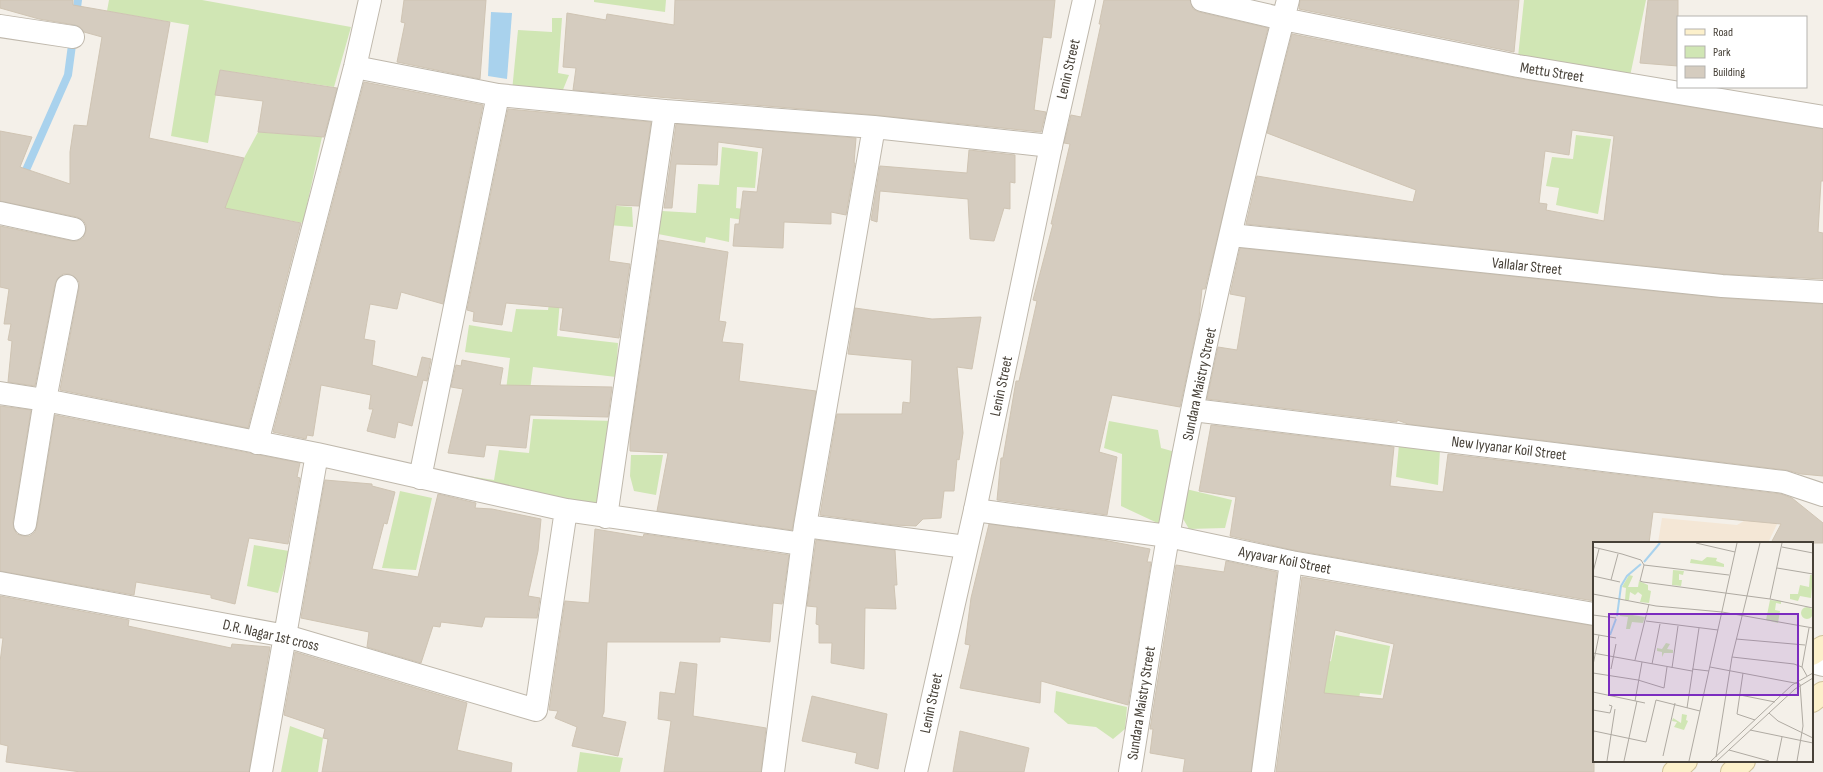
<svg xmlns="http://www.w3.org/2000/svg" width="1823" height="772" font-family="'Sofia Sans Condensed',sans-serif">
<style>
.commercial{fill:#f4e7d6}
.green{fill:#d0e6b4}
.water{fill:#a9d2ed}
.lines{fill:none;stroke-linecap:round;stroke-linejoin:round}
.stream{stroke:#a9d2ed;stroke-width:8}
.building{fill:#d5ccbf;stroke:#cfc4b3;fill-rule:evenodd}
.minor-casing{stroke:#bfb8ac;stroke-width:24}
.tertiary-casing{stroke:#bfb8ac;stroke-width:24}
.secondary-casing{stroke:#d1c39b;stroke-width:24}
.minor{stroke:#fff;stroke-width:22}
.tertiary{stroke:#fff;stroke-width:22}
.secondary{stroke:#fcf0cb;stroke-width:22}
.labels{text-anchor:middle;stroke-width:3;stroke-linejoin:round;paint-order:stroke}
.street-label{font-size:15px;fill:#474138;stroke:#fff}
.inset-river{fill:none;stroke:#a9d2ed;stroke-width:2}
.inset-road{fill:none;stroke:#afaaa2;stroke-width:1}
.view{fill:#7b2cbf;fill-opacity:0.15;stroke:#7b2cbf;stroke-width:2}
.inset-edge{fill:none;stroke:#474138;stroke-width:2}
</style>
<rect width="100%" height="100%" fill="#f4f0e9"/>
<!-- commercial -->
<path class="commercial" d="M1662,518L1737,525L1749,518L1778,522L1768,543H1658Z"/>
<!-- green -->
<path class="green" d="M109,0H202L351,27L334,87L220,70L208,143L171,136L189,25L107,11Z
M594,0H666L665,12L594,2Z
M1524,0H1646L1629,81L1518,57Z
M552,18H562L558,73L569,75L560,97L512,91L518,30L552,32Z
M258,132L322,137L303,223L224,208L244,158Z
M1576,135L1611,139L1598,214L1556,205L1559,188L1546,186L1552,157L1573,159Z
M722,147L758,152L755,188L737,187L736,208L758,211L756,222L730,218L729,242L706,237L705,243L658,234L662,211L696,213L698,184L719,185Z
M574,203L632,207L633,227L597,224Z
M550,298L560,300L557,336L618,343L616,377L533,367L527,414L505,398L510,358L465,352L469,325L512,332L516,309L548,310Z
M533,419L616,421L601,511L466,488L468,476L494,480L499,450L529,453Z
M1109,421L1158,430L1161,448L1179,453L1166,527L1121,506L1122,454L1104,448Z
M1399,444L1440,450L1438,485L1396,477Z
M631,455H663L656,495L634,491L630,476Z
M1186,489L1232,500L1225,528L1189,529L1178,510Z
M400,491L432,498L416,570L382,568Z
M254,545L289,551L278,593L247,586Z
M1336,635L1390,646L1381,695L1360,693L1355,721L1323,741L1324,686L1328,662L1331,661Z
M1056,691L1127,707L1125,729L1113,739L1096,727L1068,724L1054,712Z
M290,726L323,738L318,772H281Z
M580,752L623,758L620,772H577Z"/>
<!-- water -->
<path class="water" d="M491,12L512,13L507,79L488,76Z"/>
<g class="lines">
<!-- stream -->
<path class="stream" d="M22,179L68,75L78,0"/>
</g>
<!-- building -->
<path class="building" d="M0,0H73V5L170,22L149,138L244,158L225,208L301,223L248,428L60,390L79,288V282L75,277L69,274H63L58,278L55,284L35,386L8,382L12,341L8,340L11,324H4L9,289L0,287V226L72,241H77L83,238L86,231V225L83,220L77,217L0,201V131L32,137L20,167L70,184V152L74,125L87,126L102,37L84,32L80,27L75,25L39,19L0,8Z
M404,0H486L480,79L397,62L405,23L401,22Z
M675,0H1055L1051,38L1043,37L1034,110L1046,112L1041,132L875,115L573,90L576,68L563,67L567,13L606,20L607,14L674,25Z
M1104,0H1190L1193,9L1199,12L1268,28L1205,289H1202L1199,318L1180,407L1112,395L1099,452L1117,457L1107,515L997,500L1001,458H1003L1016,381H1019L1037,301L1033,300L1053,224H1051L1070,144L1064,143L1071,115L1081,117L1101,24H1099Z
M1300,0H1519L1514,52L1299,9Z
M1648,0H1678V66L1640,63Z
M1292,34L1516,78L1823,129V181H1821L1818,232L1823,233V279L1723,274L1246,224L1257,176L1413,202L1416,190L1267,133ZM1572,130L1614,136L1604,221L1546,210L1547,204L1539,203L1545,151L1569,155Z
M220,70L337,88L324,137L258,132L263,101L215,95Z
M364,82L483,105L443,304L401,292L397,309L370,304L364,339L375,341L372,365L417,377L422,357L431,359L427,381L423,380L412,426L398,422L395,438L367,431L373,409H369L371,395L321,385L313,436L307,435L306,439L273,432Z
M508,109L651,122L639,206L616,205L609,261L630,264L619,338L560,330L563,308L506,303L502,325L473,321L474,312L467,310Z
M676,124L856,138L854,163H855L846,215L831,212V224L784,222L783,248L733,246L735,224H739L743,191L757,192L763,148L718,142L717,165L676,164L672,208H664Z
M969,150L1015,155V183L1010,182V209L1004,208L994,241L970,239L968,199L880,191L877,222L871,220L880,166L967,173Z
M659,240L728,252L719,321L726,322L722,342L743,344L739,381L816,391L792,530L657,511L668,453L630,451V437Z
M1240,248L1721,298L1823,304V476L1801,474L1786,470L1408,424L1397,420V422L1207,399L1218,347L1237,350L1246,297L1230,294Z
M855,308L932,319L981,317L972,369L957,367L963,433L959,460L957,459L954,491H944L941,518L923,519L916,526L894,525L820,515L837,414H902L903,402L910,403L912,360L848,354Z
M462,360L503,368L500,385L612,387L608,417L530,415L526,448L486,445L484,457L448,453L463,389L451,387L456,365L461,366Z
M0,406L31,410L13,522L14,529L17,534L23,536H30L35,532L37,526L55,415L300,463L297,477L300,478L288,544L249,538L235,604L211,598V595L136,582L134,595L0,571Z
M1211,425L1394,447L1390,486L1443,492L1448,454L1781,494L1792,498L1823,523V543H1771L1781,524L1653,512L1649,543H1594V601L1293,550L1230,536L1236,497L1199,491Z
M325,480L372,484V486L395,492L387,524L384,523L372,569L418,577L438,494L476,503L475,508L492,509L541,519L538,551L528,596L540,598L537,618L485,617L482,627L441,622L440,627L433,626L421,663L367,647L369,632L301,618Z
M989,524L1103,540L1150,549L1147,562H1151L1128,705L1041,681L1040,703L960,688L970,645L965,644L971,598Z
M595,529L643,537L644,534L789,555L782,604L773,603L770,642L720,637V642H607L604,712L602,717L626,722L618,756L572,746L577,727L555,718L558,711L549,710L565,601L589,603Z
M816,540L895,550L897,585H894L896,609L865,608L864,669L831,663L832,643H819V625L816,624L817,607L807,606Z
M1226,561L1277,572L1251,772H1183L1185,759L1150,753L1153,729H1150L1176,565L1224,572Z
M1302,577L1594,626V772H1276ZM1335,630L1394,644L1383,699L1324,693Z
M0,596L129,620L128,626L231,648L232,644L270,647L249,772H81L6,762L8,746L0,744V662L3,638H0Z
M295,652L467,703L457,750L512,763L511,772H322L328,739L323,738L325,729L284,715Z
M680,662L697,664L693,716L766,728L761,772H664L671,721L658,719L660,692L675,694Z
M812,696L887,714L878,769L855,763L857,753L802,741Z
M960,731L1029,748L1024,772H953Z"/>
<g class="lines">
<!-- minor casing -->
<g class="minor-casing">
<path id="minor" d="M1202,0L1283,19L1518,66L1823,117
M0,26L73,37
M355,67L498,95L665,111L874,127L1051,146
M0,213L74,229
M1231,235L1722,286L1823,292
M0,393L45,400L317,454L566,510L802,544
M1193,410L1784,482L1823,495
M257,443L355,67L370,0
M420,478L498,95
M975,510L1168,536L1291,562L1594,614
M606,517L665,111
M25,524L45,400L67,286
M805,526L966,547
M0,583L286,636L536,710L566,510
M1812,662L1823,665
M261,772L317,454
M773,772L805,526L874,127
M1130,772C1143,694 1154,615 1168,537C1200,357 1242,177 1288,0
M1263,772L1291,562"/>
</g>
<!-- tertiary casing -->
<g class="tertiary-casing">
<path id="tertiary" d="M916,772L975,510L1051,146L1084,0"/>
</g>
<!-- secondary casing -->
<g class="secondary-casing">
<path id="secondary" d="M1812,654L1823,647
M1812,701L1823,693
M1674,772L1686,761
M1732,772L1744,761"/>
</g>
<!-- minor -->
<use href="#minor" class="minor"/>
<!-- tertiary -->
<use href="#tertiary" class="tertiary"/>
<!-- secondary -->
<use href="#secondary" class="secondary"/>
</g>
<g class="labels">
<!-- street labels -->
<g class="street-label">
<text transform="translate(1068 69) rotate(-77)" y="5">Lenin Street</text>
<text transform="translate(1552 72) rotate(9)" y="5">Mettu Street</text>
<text transform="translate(1527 266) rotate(6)" y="5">Vallalar Street</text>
<text transform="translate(1199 384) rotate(-78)" y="5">Sundara Maistry Street</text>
<text transform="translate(1001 386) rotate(-78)" y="5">Lenin Street</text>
<text transform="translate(1509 448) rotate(7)" y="5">New Iyyanar Koil Street</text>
<text transform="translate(1285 560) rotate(11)" y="5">Ayyavar Koil Street</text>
<text transform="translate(271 635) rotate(13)" y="5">D.R. Nagar 1st cross</text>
<text transform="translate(931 703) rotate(-78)" y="5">Lenin Street</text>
<text transform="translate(1141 703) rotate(-81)" y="5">Sundara Maistry Street</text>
</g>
</g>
<!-- overview -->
<g transform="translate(1593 542)">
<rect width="220" height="220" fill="#f4f0e9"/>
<path d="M114,15L124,16L123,19L131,22V25L97,21L98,17L109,19ZM80,28L91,29L90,33L86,32V38H89L88,44L79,43ZM36,33L40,34L35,45H45L46,39L55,43V48L58,49L56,61L47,60L49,53L45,50L42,53L37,50L36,58H32L33,46L29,45ZM217,33H220L218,56L207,54L205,59L197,57V52H205L207,43L216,45ZM177,58L188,59V62L183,61L182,68L187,69L185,81L173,78ZM208 71a6 6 0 1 1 12 0a6 6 0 1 1-12 0ZM27,71L52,75L50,81L39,80L37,87H33L35,75L27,74ZM73,101L77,102L74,107L80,108V111H71L69,115V110L64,109V106L69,107ZM89,172L94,173L93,178L95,179L91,188L81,185L84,180L79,179L80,176L88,181Z" fill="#d0e6b4"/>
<path class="inset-river" d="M51,20L67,1M24,74L28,44L34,34L48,22M17,93L23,77"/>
<path class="inset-road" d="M103,1L142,10M0,5L29,12L48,18L51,23L136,33M189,5L220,11M51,23L47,39L50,40L177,57L220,66M184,26L220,32M0,30L6,7M0,34L27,40M18,38L25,12M0,52L63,64L129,70L220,86M177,57L189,1M0,73L23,76M53,79L125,88M0,92L23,96M143,97L212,103M0,111L99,129M139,115L201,122L209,125L214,134M42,118L56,62M59,122L67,82M0,123L6,93M117,125L207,142L210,184L204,219M209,125L216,86M79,126L85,84M18,127L23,102M99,127L116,129M0,131L45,138L71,146L74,125M150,131L144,172L162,178M0,150L52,161M147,153L182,160M42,159L49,120M94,166L106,86M0,168L17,171L19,164L16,163M176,171L185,179L220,196M157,188L220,201M0,193L1,189L53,200L63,158L107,169M136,208L176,219M70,214L82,161M123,215L139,115L167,1M14,219L22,167M31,219L44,159M96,219L144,1M118,219L199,143L220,131M124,219L202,147L220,136M184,219L189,195"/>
<path class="view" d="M16,72H205V153H16Z"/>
<rect width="220" height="220" class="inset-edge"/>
</g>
<!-- legend -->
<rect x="1677" y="16" width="130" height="72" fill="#ffffff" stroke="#b5b3af"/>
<rect x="1685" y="29" width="20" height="6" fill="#fcf0cb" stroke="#b5b3af"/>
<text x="1713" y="36" font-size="12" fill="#474138">Road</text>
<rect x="1685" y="46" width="20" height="12" fill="#d0e6b4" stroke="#b5b3af"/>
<text x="1713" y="56" font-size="12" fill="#474138">Park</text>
<rect x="1685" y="66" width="20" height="12" fill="#d5ccbf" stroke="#b5b3af"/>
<text x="1713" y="76" font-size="12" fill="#474138">Building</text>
</svg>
